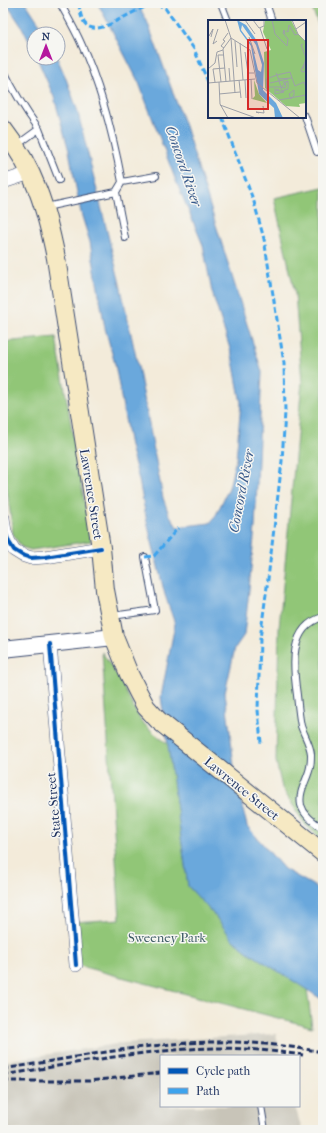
<svg xmlns="http://www.w3.org/2000/svg" width="326" height="1133" font-family="'IM FELL French Canon',serif">
<style>
.industrial{fill:#c8c4b8}
.green{fill:#91c677;stroke:#567a6a}
.water{fill:#6aa8dc;stroke:#426c9d}
.lines{fill:none;stroke-linecap:round;stroke-linejoin:round}
.service-casing{stroke:#3b4b71;stroke-width:8}
.minor-casing{stroke:#3b4b71;stroke-width:14}
.tertiary-casing{stroke:#3b4b71;stroke-width:18}
.secondary-casing{stroke:#3b4b71;stroke-width:20}
.service{stroke:#fff;stroke-width:6}
.minor{stroke:#fff;stroke-width:13}
.tertiary{stroke:#fff;stroke-width:16}
.secondary{stroke:#f6e9c3;stroke-width:18}
.rail{stroke:#1b2f5e;stroke-width:3;stroke-dasharray:6 3;stroke-linecap:butt}
.quiet{stroke:#3da3ed;stroke-width:3;stroke-dasharray:6 3;stroke-linecap:butt}
.cycleway-casing{stroke:#f6f6f2;stroke-width:6}
.cycleway{stroke:#0057b8;stroke-width:4}
.labels{text-anchor:middle;stroke-width:3;stroke-linejoin:round;paint-order:stroke}
.street-label{font-size:13px;fill:#1b2f5e;stroke:#f6f6f2}
.park-label{font-size:13px;fill:#3e5c66;stroke:#f6f6f2}
.water-label{font-size:14px;font-style:italic;fill:#37598a;stroke:#f6f6f2}
.inset-road{fill:none;stroke:#9da0a8;stroke-width:1}
.view{fill:#d62828;fill-opacity:0.15;stroke:#d62828;stroke-width:2}
.inset-edge{fill:none;stroke:#1b2f5e;stroke-width:2}
</style>
<rect width="100%" height="100%" fill="#f6f6f2"/>
<filter id="ink" filterUnits="userSpaceOnUse"><feTurbulence type="fractalNoise" baseFrequency=".025" numOctaves="2"/><feDisplacementMap in="SourceGraphic" scale="8" xChannelSelector="R" yChannelSelector="G"/><feConvolveMatrix kernelMatrix="1 2 1 2 8 2 1 2 1" color-interpolation-filters="sRGB"/></filter>
<filter id="wash" filterUnits="userSpaceOnUse"><feTurbulence type="fractalNoise" baseFrequency=".012" numOctaves="4" result="noise"/><feDisplacementMap in="SourceGraphic" scale="16" xChannelSelector="R" yChannelSelector="G"/><feGaussianBlur stdDeviation="0.9" result="paint"/><feColorMatrix in="noise" values="0 0 0 0 0 0 0 0 0 0 0 0 0 0 0 0 0 1.4 0 .05"/><feComposite in="paint" operator="in"/></filter>
<g filter="url(#wash)">
<rect width="100%" height="100%" fill="#f3ebda"/>
<!-- industrial -->
<path class="industrial" d="M276,1034L281,1056H161V1106H295L302,1130H3V1061L123,1043Z"/>
<!-- green -->
<path class="green" d="M310,3H323V37Z
M323,187V840L306,826L282,788L276,761L279,628L302,382L295,294L274,198Z
M56,337L91,541L31,550L21,547L13,534L3,459V342Z
M102,652L118,677L141,721L155,734L168,744L188,886L216,917L233,940L248,952L307,989L312,1027L76,965L73,922L120,919Z"/>
<!-- water -->
<path class="water" d="M6,3H26L41,26L45,34H34V51L22,27Z
M97,3H137L147,21L185,126L262,372L255,527L248,600L244,635L235,648L225,693L229,723L235,775L247,826L284,869L323,891V1000L248,952L233,940L216,917L188,886L161,697L170,650L175,624L165,595L147,522L139,480L130,446L115,364L105,328L90,242L81,213L69,151L62,126L54,97L37,58H57L65,76L77,109L120,284L138,366L163,498L168,512L177,527L210,523L215,517L229,488L236,459L241,403L232,355L212,292L203,245L176,181L139,83L102,11Z"/>
</g>
<g filter="url(#ink)">
<g class="lines">
<!-- service casing -->
<g class="service-casing">
<path id="service" d="M60,3C67,16 74,28 80,41C101,86 113,134 122,182L116,192L125,238
M221,3L228,21
M266,3L272,21
M3,69C13,90 25,110 39,129
M305,116L317,152
M17,145L39,129L59,180
M122,182L156,176
M46,207L116,192
M112,616L155,610L145,557
M323,617C288,627 293,667 297,695C298,705 299,716 301,726C304,735 310,744 311,754C311,758 311,763 310,767C308,779 298,791 301,805C304,816 314,822 323,829
M261,1106L265,1130"/>
</g>
<!-- minor casing -->
<g class="minor-casing">
<path id="minor" d="M3,182L30,173
M3,518L5,532L9,542L14,550L22,555L31,558L45,557L101,548
M50,644L76,965"/>
</g>
<!-- tertiary casing -->
<g class="tertiary-casing">
<path id="tertiary" d="M3,649L114,637"/>
</g>
<!-- secondary casing -->
<g class="secondary-casing">
<path id="secondary" d="M3,129C35,170 46,208 56,258L101,548L105,590L114,637L129,674L138,692L146,707L158,720L323,853"/>
</g>
<!-- service -->
<use href="#service" class="service"/>
<!-- minor -->
<use href="#minor" class="minor"/>
<!-- tertiary -->
<use href="#tertiary" class="tertiary"/>
<!-- secondary -->
<use href="#secondary" class="secondary"/>
<!-- rail -->
<path class="rail" d="M3,1069C73,1058 143,1043 214,1042C251,1041 287,1046 323,1052
M3,1075C73,1064 144,1049 215,1048C244,1048 274,1051 303,1055
M3,1081H89L161,1073"/>
<!-- quiet -->
<path class="quiet" d="M79,3C83,59 129,4 157,5C160,5 162,7 165,8L194,49L209,84
M222,117L254,202L264,239L284,363L285,412L282,461L268,579L260,639L258,710L261,743
M145,557L154,556L178,528"/>
<!-- cycleway casing -->
<g class="cycleway-casing">
<path id="cycleway" d="M3,518L5,532L9,542L14,550L22,555L31,558L45,557L101,548
M50,644L76,965"/>
</g>
<!-- cycleway -->
<use href="#cycleway" class="cycleway"/>
</g>
</g>
<g class="labels">
<!-- street labels -->
<g class="street-label">
<text transform="translate(92 494) rotate(81)" y="5">Lawrence Street</text>
<text transform="translate(242 788) rotate(39)" y="5">Lawrence Street</text>
<text transform="translate(53 805) rotate(-95)" y="5">State Street</text>
</g>
<!-- park labels -->
<g class="park-label">
<text x="167" y="942">Sweeney Park</text>
</g>
<!-- water labels -->
<g class="water-label">
<text transform="translate(184 166) rotate(71)" y="5">Concord River</text>
<text transform="translate(241 491) rotate(-79)" y="5">Concord River</text>
</g>
</g>
<!-- overview -->
<g transform="translate(208 20)">
<rect width="98" height="98" fill="#f3ebda"/>
<path d="M57,0H83L90,14L98,22V83L91,84L92,87L78,86L57,68L56,32L63,30L55,12ZM46,60L51,74L59,83L44,79L47,76Z" fill="#91c677"/>
<path d="M29,0L38,5L49,21L56,43L55,70L68,83L75,98H67L66,88L51,74L43,26L32,11ZM34,5L48,25L54,45L53,52L50,50L44,25L33,10Z" fill="#6aa8dc" fill-rule="evenodd"/>
<path class="inset-road" d="M17,0L23,18L42,30L49,63L92,98M37,0L47,14M45,0L51,8L56,6V0M64,0L67,14L79,26L80,19L75,13L76,10L77,14M84,0L90,14L98,22M52,8L59,29M88,9L98,2M78,11L80,12L81,5L87,15L90,14M1,16L5,9L3,17M41,17L47,34M23,18L27,73M9,21L5,24L10,9M27,21L29,47M32,23L35,60M16,28L13,26L17,21L15,20L20,13M37,32L40,53H46M98,41L93,50L94,52L98,51M21,48L22,61M0,49L7,43L9,32L15,30M95,49L98,38L93,25L95,24M68,53L69,55L82,52L84,58M69,55L73,67H61L59,71L58,59ZM43,59L44,79M70,59L84,58L87,66L96,62L98,68M31,60L33,78M37,60L38,78M7,62L5,49L17,48M11,62L12,84L20,98M13,62L10,35H16M18,62L15,29L23,18M0,63L47,59M62,63L80,59M73,67L74,71L80,69V61L78,62H75L78,65L77,68L73,67L77,64L79,61M67,68V74L76,72L68,70L71,69M86,70V75L83,79L81,74ZM11,74L32,72M71,80L98,75M12,85L48,98M51,93L48,92L56,93L55,86"/>
<path class="view" d="M40,20H60V89H40Z"/>
<rect width="98" height="98" class="inset-edge"/>
</g>
<!-- margin -->
<rect width="326" height="1133" fill="none" stroke="#f6f6f2" stroke-width="16"/>
<!-- legend -->
<rect x="160" y="1055" width="140" height="52" fill="#f6f6f2" stroke="#9ea6b7"/>
<rect x="168" y="1068" width="20" height="6" fill="#0057b8" stroke="#9ea6b7"/>
<text x="196" y="1075" font-size="12" fill="#1b2f5e">Cycle path</text>
<rect x="168" y="1088" width="20" height="6" fill="#3da3ed" stroke="#9ea6b7"/>
<text x="196" y="1095" font-size="12" fill="#1b2f5e">Path</text>
<!-- north arrow -->
<g transform="translate(46 46)"><circle r="19" fill="#f6f6f2" stroke="#9ea6b7"/>
<path d="M0-3L7 15L0 10L-7 15Z" fill="#b5179e"/>
<text y="-6" font-size="11" font-weight="bold" text-anchor="middle" fill="#1b2f5e">N</text>
</g>
</svg>
